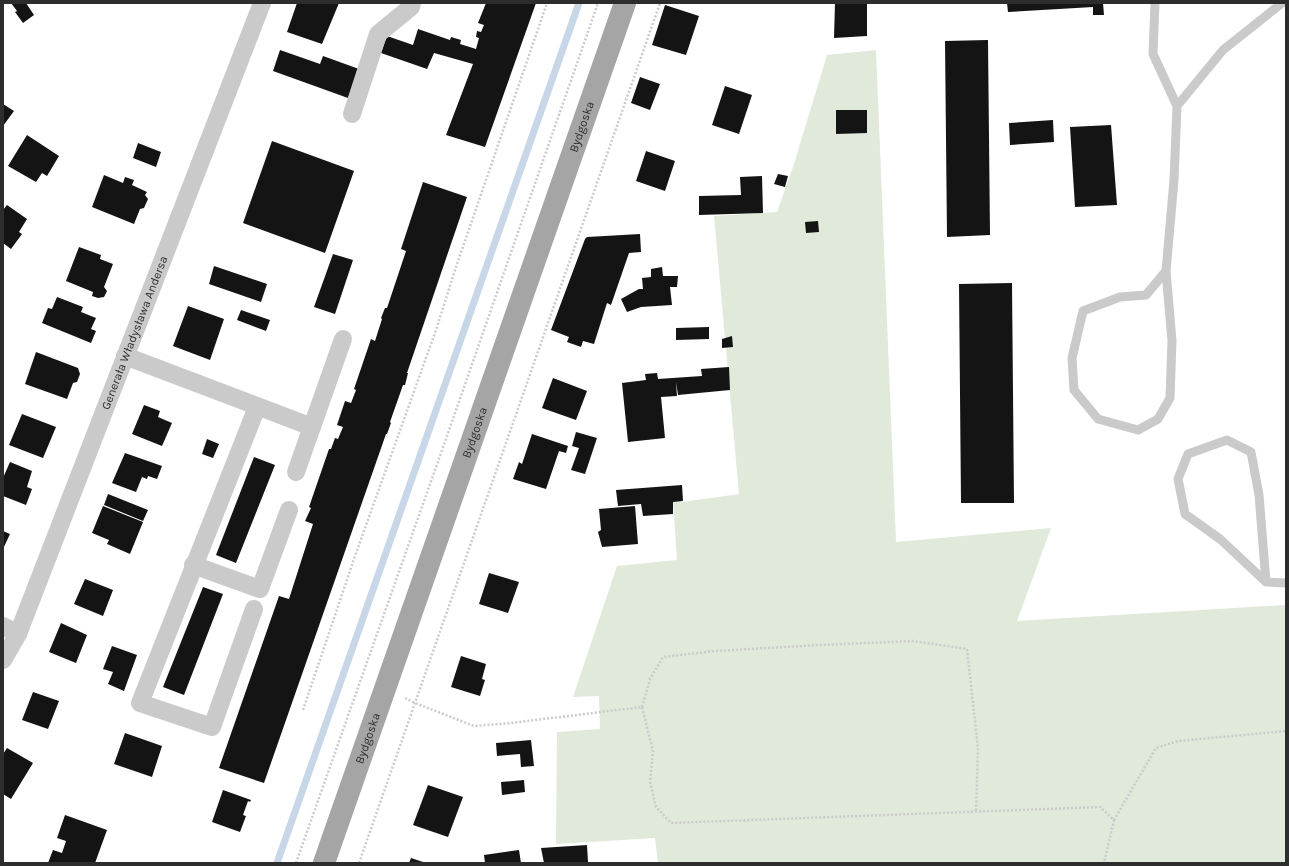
<svg xmlns="http://www.w3.org/2000/svg" width="1289" height="866" font-family="Karla,sans-serif">
<style>
.green{fill:#e1e9db}
.lines{fill:none;stroke-linecap:round;stroke-linejoin:round}
.stream{stroke:#c8d7e8;stroke-width:7}
.building{fill:#141414}
.path{stroke:#cacaca;stroke-width:2.5;stroke-dasharray:2 2;stroke-linecap:butt}
.lane{stroke:#cacaca;stroke-width:9}
.street{stroke:#cacaca;stroke-width:18}
.primary{stroke:#a5a5a5;stroke-width:22}
.labels{text-anchor:middle;stroke-width:4;stroke-linejoin:round;paint-order:stroke}
.street-label{font-size:12px;fill:#2d2d2d;stroke:#fff}
</style>
<rect width="100%" height="100%" fill="#fff"/>
<!-- green -->
<path class="green" d="M876,50L896,542L1051,528L1017,621L1286,605V863H658L655,838L556,844L557,732L600,729L599,696L573,697L617,566L677,560L673,500L682,502L739,494L714,216L777,212L793,167L827,55Z"/>
<g class="lines">
<!-- stream -->
<path class="stream" d="M277,863L579,3"/>
</g>
<!-- building -->
<path class="building" d="M11,3H26L34,15L23,23L15,12L17,11Z
M297,3H339L322,44L287,32Z
M486,3H536L485,147L446,135L473,64L434,53L427,69L381,53L387,36L413,45L418,29L450,40L451,37L461,40L460,44L476,49L479,38L476,37L477,31L481,32L484,25L478,23Z
M835,3H867V36L834,38Z
M1007,3H1103L1104,15H1093V7L1008,12Z
M665,5L699,16L686,55L652,45Z
M988,40L990,235L947,237L945,41Z
M280,50L320,64L323,56L359,69L348,98L273,71Z
M640,77L660,84L650,110L631,103Z
M725,86L752,95L739,134L712,125Z
M3,104L14,111L3,126Z
M836,110H867V133L836,134Z
M1053,120L1054,142L1010,145L1009,123Z
M1111,125L1117,205L1075,207L1070,127Z
M27,135L59,156L47,176L42,173L36,182L8,166Z
M272,141L354,171L325,253L243,223Z
M138,143L161,152L156,167L133,158Z
M646,151L675,161L665,191L636,181Z
M778,174L788,176L785,187L774,184Z
M104,175L123,183L125,177L134,180L132,185L147,192L145,195L148,199L144,208L140,209L134,224L92,207Z
M762,176L763,213L699,215V196L741,195L740,177Z
M423,182L467,197L407,373H408L405,385H403L390,422L391,423L387,434H386L264,783L219,768L279,596L289,599L313,524L305,521L311,508L309,507L329,449H331L335,438L338,439L343,427L337,425L345,401L351,403L356,390L354,389L371,339L375,341L382,319L381,318L385,308H387L406,251L401,249Z
M7,205L27,219L19,232L22,234L11,249L3,243V210Z
M818,221L819,232L806,233L805,222Z
M640,234L641,252L629,253L611,305L607,303L594,344L583,341L581,347L567,342L569,337L551,330L585,239L587,237Z
M79,247L101,255L100,259L113,264L104,287L107,291L104,297L98,298L92,296L93,292L66,281Z
M333,254L353,260L335,314L314,307Z
M214,266L267,284L261,302L209,284Z
M662,267L663,276H678L677,287H670L672,305L641,307L627,312L621,299L639,289H643L642,278L651,277V269Z
M1012,283L1014,503H961L959,284Z
M57,297L83,307L81,312L96,318L91,329L96,331L91,343L42,323L48,308L52,309Z
M188,306L224,319L210,360L173,346Z
M241,310L270,320L266,331L237,320Z
M709,327V339L676,340V328Z
M732,336L733,347L722,348V339Z
M36,352L78,368L80,374L77,382L73,383L67,399L25,384Z
M729,367L730,390L678,395L676,382L677,396L661,397L665,438L628,442L622,383L646,380L645,374L657,373L658,379L702,376L701,369Z
M553,378L587,391L576,420L542,408Z
M144,405L160,411L158,417L172,423L162,446L132,434Z
M22,414L56,427L43,458L9,445Z
M576,432L597,438L585,474L571,470L579,448L572,446Z
M532,434L568,446L566,453L559,451L546,489L513,479L519,462L522,464Z
M207,439L219,444L213,458L202,454Z
M125,453L162,466L157,479L148,476L147,479L142,477L136,492L112,483Z
M254,457L275,465L236,563L216,555Z
M10,462L32,471L27,487L32,489L26,505L3,496V478Z
M682,485L683,501L673,502V514L643,516L641,504L618,506L616,490Z
M108,494L148,510L143,521L104,505Z
M103,506L143,522L130,554L107,544L109,540L92,533Z
M635,506L638,544L602,547L598,532L601,530L599,509Z
M3,531L10,534L3,549Z
M489,573L519,582L508,613L479,604Z
M85,579L113,590L103,616L74,604Z
M203,587L223,594L184,695L163,687Z
M61,623L87,635L76,663L49,652Z
M112,646L137,655L124,691L108,684L113,672L103,669Z
M461,656L486,664L482,679L485,680L480,696L451,687Z
M33,692L59,701L48,729L22,720Z
M125,733L162,746L152,777L114,764Z
M531,740L534,766L521,767L520,754L497,756L496,743Z
M7,748L33,763L11,799L3,794V754Z
M524,780L525,792L502,795L501,782Z
M428,785L463,797L448,837L413,825Z
M223,790L251,800L250,802L248,801L243,815L246,816L240,832L212,822Z
M65,815L107,830L95,863H48L53,850L62,853L66,841L57,838Z
M587,845L588,862L544,863L541,848Z
M519,850L521,863H485L484,855Z
M411,858L423,862V863H409Z"/>
<g class="lines">
<!-- path -->
<path class="path" d="M405,698L415,703L474,726L511,723L642,707L653,751L650,782L656,807L671,823L1100,807L1114,820L1104,863
M642,707L650,679L663,657L715,651L820,645L913,641L967,649L978,748L976,812
M303,710L355,556L436,330L455,270L547,3
M1114,820L1156,748L1178,741L1286,731
M296,863L447,436L598,3
M359,863L660,3"/>
<!-- lane -->
<path class="lane" d="M1155,3L1153,54L1177,106
M1166,271L1146,295L1120,297L1083,311L1072,358L1074,390L1098,419L1138,430L1158,419L1170,398L1172,341L1166,271L1174,180L1177,106L1223,50L1282,3
M1266,582L1259,495L1251,452L1227,440L1188,454L1178,479L1185,514L1220,539L1266,582L1286,583"/>
<!-- street -->
<g class="street">
<path d="M352,114L378,34L411,7L412,3"/>
<path d="M125,356L312,427"/>
<path d="M296,472L343,339"/>
<path d="M193,565L260,589L289,510"/>
<path d="M254,609L212,727L140,703L257,407"/>
<path d="M3,626L18,634"/>
<path id="s1" d="M3,660L18,634L262,3"/>
</g>
<!-- primary -->
<path class="primary" id="s2" d="M324,863L625,3"/>
</g>
<g class="labels">
<!-- street labels -->
<g class="street-label">
<text dy="4" stroke="none"><textPath href="#s2" startOffset="780">Bydgoska</textPath></text>
<text dy="4" stroke="none"><textPath href="#s1" startOffset="353">Generała Władysława Andersa</textPath></text>
<text dy="4" stroke="none"><textPath href="#s2" startOffset="456">Bydgoska</textPath></text>
<text dy="4" stroke="none"><textPath href="#s2" startOffset="132">Bydgoska</textPath></text>
</g>
</g>
<!-- border -->
<rect width="1289" height="866" fill="none" stroke="#2d2d2d" stroke-width="8"/>
</svg>
